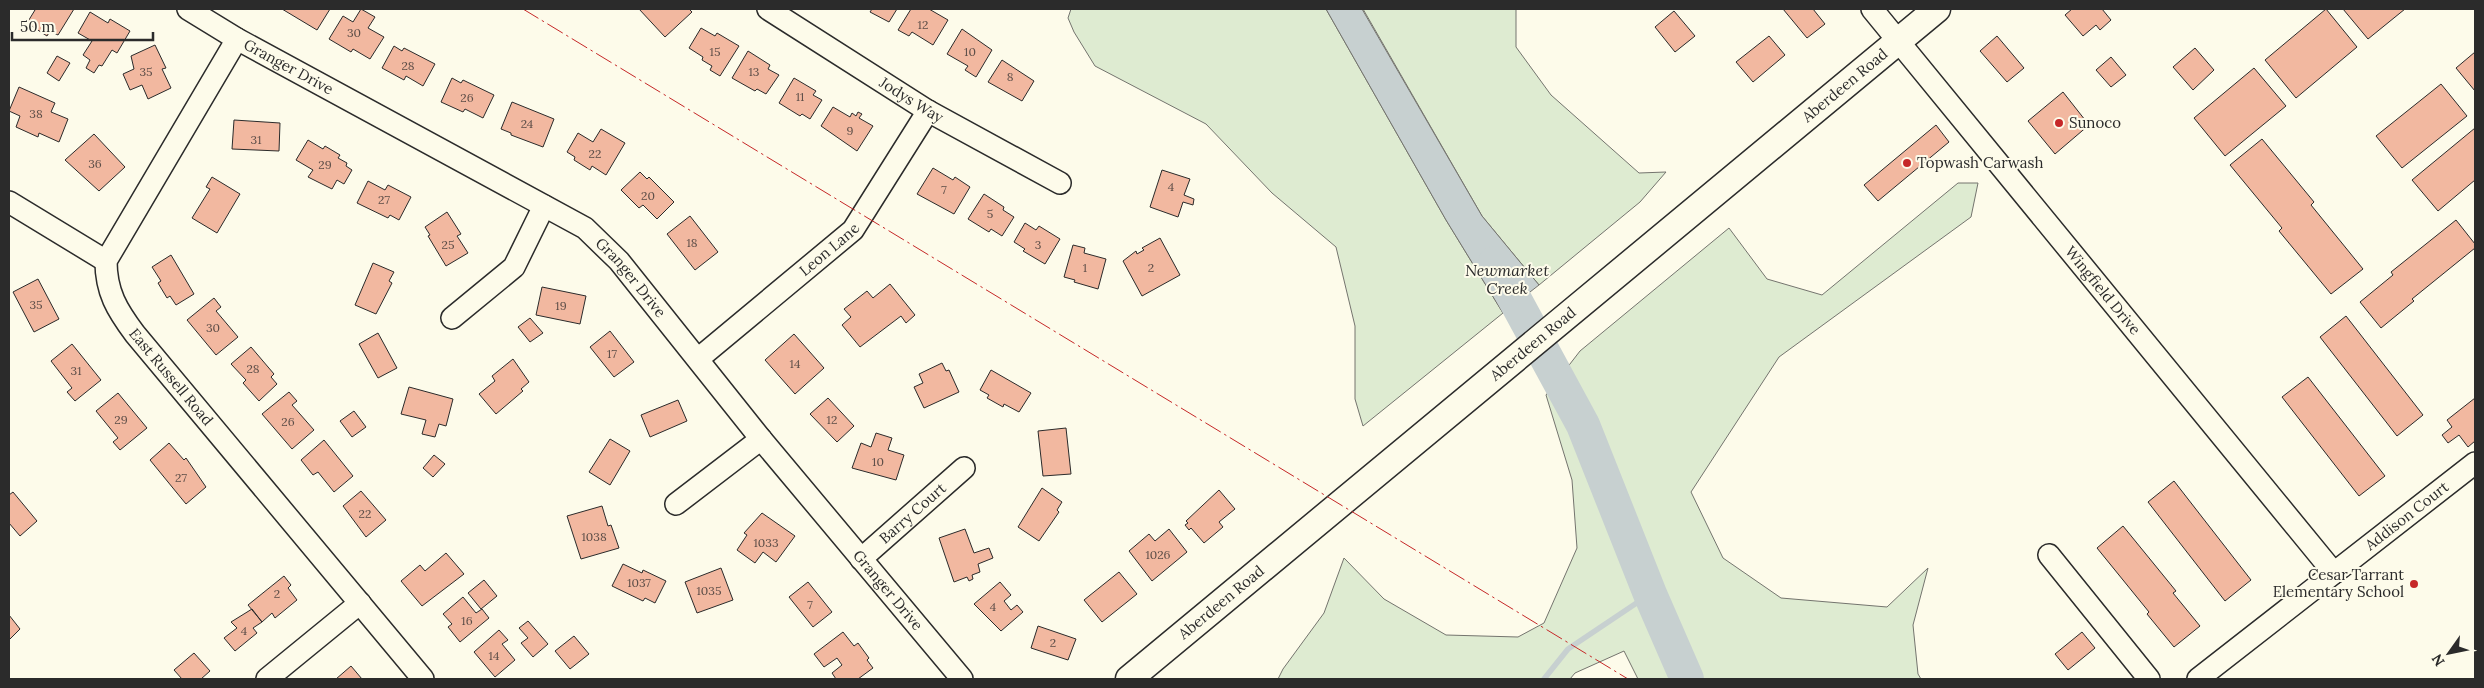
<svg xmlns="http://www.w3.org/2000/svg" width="2484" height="688" font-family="Lora,serif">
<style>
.green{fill:#deebd1;stroke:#74746e}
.water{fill:#c7d0d0;stroke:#74746e}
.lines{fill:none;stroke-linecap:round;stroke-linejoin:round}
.stream{stroke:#c7d0d0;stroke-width:5.5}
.river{stroke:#c7d0d0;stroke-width:34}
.building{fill:#f2b8a0;stroke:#2b2b2b}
.minor-casing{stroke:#2b2b2b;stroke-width:24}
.major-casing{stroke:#2b2b2b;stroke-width:29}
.minor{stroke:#fdfbea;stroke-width:21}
.major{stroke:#fdfbea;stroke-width:26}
.power{stroke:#c62828;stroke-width:1;stroke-dasharray:18 4 2.5 4;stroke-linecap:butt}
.poi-dot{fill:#c62828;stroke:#fdfbea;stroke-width:2}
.labels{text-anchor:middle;stroke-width:4;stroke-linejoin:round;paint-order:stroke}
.number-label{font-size:12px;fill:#5d4e48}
.street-label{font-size:15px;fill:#2b2b2b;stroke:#fdfbea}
.poi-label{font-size:15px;fill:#2b2b2b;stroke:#fdfbea;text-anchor:start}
.water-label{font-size:16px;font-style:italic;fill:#2b2b2b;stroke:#fdfbea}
</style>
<rect width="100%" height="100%" fill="#fdfbea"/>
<!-- green -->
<path class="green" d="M1071,9H1326L1446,220L1503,313L1363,426L1355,399V326L1336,247L1272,193L1206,124L1095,66L1074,32L1068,18Z
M1363,9H1516V47L1551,95L1639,173L1666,172L1640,202L1539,285L1482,216Z
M1958,183H1978L1971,217L1779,357L1691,492L1723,558L1781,598L1887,607L1928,568L1913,625L1918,674L1921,679H1638L1624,651L1575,673L1570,679H1278L1283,669L1324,613L1344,558L1384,599L1446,635L1518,637L1544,623L1577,548L1572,480L1546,395L1580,351L1729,228L1767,279L1822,295Z"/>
<!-- water -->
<path class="water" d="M1326,9H1362L1482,216L1539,285L1503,313L1446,220Z"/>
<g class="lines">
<!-- stream -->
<path class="stream" d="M1544,679L1568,649L1650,594"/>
<!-- river -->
<path class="river" d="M1495,263L1583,425L1650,594L1687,679"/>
</g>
<!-- building -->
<path class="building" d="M32,9H74L58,35L50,31L47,36L27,23L35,10Z
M282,9H330L317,30Z
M361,9L375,17L368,28L384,37L370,59L353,49L351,52L329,39L343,16L353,22Z
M639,9H689L692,12L665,37Z
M872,9H897L889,22L870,12Z
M911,9H929L948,20L933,45L912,32L909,36L898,30Z
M1783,9H1813L1825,24L1807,38Z
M2072,9H2102L2111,20L2100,30L2096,25L2083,36L2065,15Z
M2326,9L2357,47L2296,98L2265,60Z
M2343,9H2405L2368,39Z
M1674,11L1695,36L1675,52L1655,27Z
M90,12L108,23L110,19L130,31L117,53L112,50L102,66L99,65L94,73L86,68L90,60L83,55L92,41L78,33Z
M701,28L715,36L717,33L739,46L720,76L710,70L712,66L702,60L703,57L689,48Z
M962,29L992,50L976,77L965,70L968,66L947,54Z
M1769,36L1785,55L1753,82L1736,62Z
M1997,36L2024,68L2007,82L1980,51Z
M155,45L166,68L162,69L171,88L148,99L142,85L130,90L123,74L134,69L131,56Z
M394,46L402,51L404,48L435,64L423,86L406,76L404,80L382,68Z
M2195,48L2214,70L2193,90L2173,67Z
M748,51L770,65L768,69L779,75L766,94L757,89L755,91L732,78Z
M2475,52V91L2456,68Z
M57,56L70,63L59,81L47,73Z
M2111,57L2126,75L2111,87L2096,70Z
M1002,60L1034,81L1022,101L988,82Z
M2254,68L2286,106L2225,156L2194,118Z
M452,78L461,83L463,80L494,95L483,118L465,109L463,112L441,102Z
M794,78L816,91L813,95L822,100L810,119L802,114L800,116L779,103Z
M2441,84L2467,116L2402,168L2376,136Z
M19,87L55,103L51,112L68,119L59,142L39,133L38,137L16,127L20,116L9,111Z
M2063,92L2089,125L2055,154L2028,121Z
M512,102L554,119L543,147L511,135V133L501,129Z
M833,107L850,117L852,113L856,116L858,112L862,114L859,118L873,126L857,151L821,126Z
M234,120L280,123L279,151L232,149Z
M1936,125L1949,142L1878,201L1864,185Z
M2475,128V180L2438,211L2412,180Z
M601,129L625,143L606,175L592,166L590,170L574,160L575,157L567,152L578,133L593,142Z
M94,134L125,167L99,191L65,160Z
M2262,139L2314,202L2311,205L2363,269L2331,294L2279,231L2282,228L2230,165Z
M308,140L323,149L325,146L340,155L338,158L347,163L346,166L352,170L344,184L337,180L332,189L308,177L313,170L296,160Z
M933,168L953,180L955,177L970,187L954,214L917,194Z
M1162,170L1190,179L1184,195L1194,199L1193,205L1183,202L1178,217L1150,207Z
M640,172L647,179L649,177L674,202L657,219L643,205L639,208L621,190Z
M212,177L240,194L217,233L192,218L210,189L206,187Z
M368,181L385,190L388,185L411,197L399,220L390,215L388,218L357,203Z
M984,194L1004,207L1003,210L1014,217L1002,236L991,229L989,232L968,219Z
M447,212L461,234L457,236L468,253L446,266L428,236L430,235L425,227Z
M690,216L718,252L695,270L667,234Z
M2456,220L2475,244V248L2412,299L2414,301L2381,328L2360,302L2393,275L2391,272Z
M1025,223L1036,230L1039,226L1060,239L1045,264L1023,251L1025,249L1014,242Z
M1160,238L1180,275L1142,296L1123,261L1136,251L1137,254L1144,250L1142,248Z
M1073,245L1085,248L1084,253L1106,259L1098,289L1074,282L1075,280L1064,277Z
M171,255L194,294L176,305L170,296L167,298L158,283L161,281L152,267Z
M373,263L394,272L389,281L392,283L376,314L355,305Z
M38,279L59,319L34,332L13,292Z
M890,284L915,315L906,323L901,316L860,347L842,325L851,317L844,309L867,291L873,298Z
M542,287L586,296L580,324L536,315Z
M214,298L221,307L216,311L238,337L216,355L187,320Z
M2346,316L2423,415L2397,436L2320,337Z
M530,318L543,333L530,342L518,327Z
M610,331L634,362L614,377L590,347Z
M378,333L397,368L378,378L359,344Z
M794,334L824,368L795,394L765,360Z
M72,344L101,380L75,401L67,392L72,388L51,361Z
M251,347L274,374L271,377L277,384L259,401L243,383L246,380L231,364Z
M513,359L529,382L521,389L523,391L496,414L479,394L495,381L492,376Z
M942,363L946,371L949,370L959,392L924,408L914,387L923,383L919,374Z
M991,370L1031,393L1019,412L1004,404L1003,407L987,398L989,395L980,390Z
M2308,377L2385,476L2359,496L2282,397Z
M409,387L453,399L446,426L439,424L435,437L422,434L426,420L401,414Z
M289,392L297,401L292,405L314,430L292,449L262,414Z
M118,393L147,428L120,450L113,442L118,438L96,411Z
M828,398L854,426L837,442L810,414Z
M2475,398V441L2468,447L2459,435L2448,443L2442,435L2452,427L2447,420Z
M678,400L687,421L650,437L641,415Z
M354,411L366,427L352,437L340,421Z
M1066,428L1071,474L1043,476L1038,431Z
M876,433L892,438L888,450L904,455L896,480L852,468L861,443L871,447Z
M610,439L630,451L610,485L589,472Z
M324,440L353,476L334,492L318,472L313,475L301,460Z
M169,443L184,460L186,458L206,487L186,504L150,460Z
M434,455L445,464L433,477L423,468Z
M2174,481L2251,580L2225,601L2148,502Z
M1042,488L1062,502L1057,510L1059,512L1039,541L1018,527Z
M1219,490L1235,509L1219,522L1223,527L1204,543L1191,528L1189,530L1185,525L1188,523L1186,521Z
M361,491L386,520L366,537L343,506Z
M13,492L37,521L20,536L9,523V495Z
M602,506L608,526L611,525L619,548L581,559L567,516Z
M762,513L795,536L776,562L763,552L755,563L737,550L747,535L744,533Z
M2123,526L2176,591L2173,593L2200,626L2174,647L2147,614L2149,612L2097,548Z
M965,529L974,553L989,548L993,558L978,564L980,572L972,575L973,579L969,581L967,577L954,582L939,538Z
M1169,529L1187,552L1152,581L1129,551L1149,534L1155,541Z
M446,553L464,574L422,606L401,581L420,565L425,571Z
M623,564L642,573L643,570L666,581L655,603L645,598L643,601L612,586Z
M721,568L733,600L697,613L685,582Z
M1119,572L1137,594L1102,622L1084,600Z
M284,576L291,585L288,588L297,600L275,618L272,613L262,622L248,605Z
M484,580L497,596L481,609L468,593Z
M808,582L832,612L813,627L789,597Z
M1000,582L1011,595L1004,601L1011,610L1017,605L1023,612L1001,631L974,604Z
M463,597L476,613L482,609L489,618L460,642L448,627L452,624L443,614Z
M252,609L262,622L253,628L257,633L235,651L224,638L237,628L231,622Z
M9,615L20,629L9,640Z
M528,621L548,644L533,657L521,643L528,638L519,628Z
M1038,626L1076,639L1068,660L1031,648Z
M499,630L508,640L502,644L515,660L495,677L474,652Z
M843,632L854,646L858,643L869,658L867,660L873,668L858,679H836L832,673L842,665L837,658L824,667L814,654Z
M2082,632L2095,648L2068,670L2055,654Z
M574,636L589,654L570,669L555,651Z
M194,653L210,671L201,679H182L174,670Z
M351,666L362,679H336Z"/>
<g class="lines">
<!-- minor casing -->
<g class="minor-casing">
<g id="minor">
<path id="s1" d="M188,9L237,39L585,228L619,261L761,439L962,679"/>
<path id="s2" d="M768,9L928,111L1060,183"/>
<path id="s3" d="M1872,9L2334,573"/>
<path id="s4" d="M237,39L106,261C106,292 117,310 135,334L423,679"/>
<path d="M9,202L106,261"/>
<path d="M452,318L514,267L544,206"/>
<path id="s5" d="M698,359L853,230L928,111"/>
<path d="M676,504L761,439"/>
<path d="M2049,555L2149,679"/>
<path id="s6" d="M861,559L964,468"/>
<path d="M267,679L360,603"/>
<path id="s7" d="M2198,679L2475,463"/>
</g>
</g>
<!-- major casing -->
<g class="major-casing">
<g id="major">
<path id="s8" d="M1129,679L1937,9"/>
</g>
</g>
<!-- minor -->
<use href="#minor" class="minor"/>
<!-- major -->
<use href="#major" class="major"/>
<!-- power -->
<path class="power" d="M523,9L1628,679"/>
</g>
<!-- markers -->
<g class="poi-dot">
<circle cx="2059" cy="123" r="5"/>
<circle cx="1907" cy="163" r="5"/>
<circle cx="2414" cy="584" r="5"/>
</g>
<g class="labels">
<!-- number labels -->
<g class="number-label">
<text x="923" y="29">12</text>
<text x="354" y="37">30</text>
<text x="715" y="56">15</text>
<text x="970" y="56">10</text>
<text x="408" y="70">28</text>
<text x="146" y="76">35</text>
<text x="754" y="76">13</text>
<text x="1010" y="81">8</text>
<text x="800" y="101">11</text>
<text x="467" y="102">26</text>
<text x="36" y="118">38</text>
<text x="527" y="128">24</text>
<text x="850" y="135">9</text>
<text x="256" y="144">31</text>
<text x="595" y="158">22</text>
<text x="95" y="168">36</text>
<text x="325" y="169">29</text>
<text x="1171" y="191">4</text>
<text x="944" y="194">7</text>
<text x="648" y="200">20</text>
<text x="384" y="204">27</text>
<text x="990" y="218">5</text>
<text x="692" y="247">18</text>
<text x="448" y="249">25</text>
<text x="1038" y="249">3</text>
<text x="1085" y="272">1</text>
<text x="1151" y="272">2</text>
<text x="36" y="309">35</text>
<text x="561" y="310">19</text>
<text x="213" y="332">30</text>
<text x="612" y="358">17</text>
<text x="795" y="368">14</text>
<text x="253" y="373">28</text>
<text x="76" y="375">31</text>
<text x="121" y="424">29</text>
<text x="832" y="424">12</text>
<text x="288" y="426">26</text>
<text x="878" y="466">10</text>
<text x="181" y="482">27</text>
<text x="365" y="518">22</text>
<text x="594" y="541">1038</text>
<text x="766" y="547">1033</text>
<text x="1158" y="559">1026</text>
<text x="639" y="587">1037</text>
<text x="709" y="595">1035</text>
<text x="277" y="598">2</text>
<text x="810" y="609">7</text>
<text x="993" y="611">4</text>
<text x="467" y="625">16</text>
<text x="244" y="635">4</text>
<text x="1053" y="647">2</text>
<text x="494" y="660">14</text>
</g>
<!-- street labels -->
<g class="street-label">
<text dy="5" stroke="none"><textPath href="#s1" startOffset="116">Granger Drive</textPath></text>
<text dy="5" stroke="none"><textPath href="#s8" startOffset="930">Aberdeen Road</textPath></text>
<text dy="5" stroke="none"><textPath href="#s2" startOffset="170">Jodys Way</textPath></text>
<text dy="5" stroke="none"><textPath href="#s5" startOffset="171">Leon Lane</textPath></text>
<text dy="5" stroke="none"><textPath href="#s1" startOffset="521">Granger Drive</textPath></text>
<text dy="5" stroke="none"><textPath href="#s3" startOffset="364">Wingfield Drive</textPath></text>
<text dy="5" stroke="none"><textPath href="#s8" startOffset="525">Aberdeen Road</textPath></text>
<text dy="5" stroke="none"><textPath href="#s4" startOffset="394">East Russell Road</textPath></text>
<text dy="5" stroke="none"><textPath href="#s6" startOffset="69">Barry Court</textPath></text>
<text dy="5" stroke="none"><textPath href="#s7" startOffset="265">Addison Court</textPath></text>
<text dy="5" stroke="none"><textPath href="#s1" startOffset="926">Granger Drive</textPath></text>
<text dy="5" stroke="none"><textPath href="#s8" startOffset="120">Aberdeen Road</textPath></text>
</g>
<!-- poi labels -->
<g class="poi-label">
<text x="2069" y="128">Sunoco</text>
<text x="1917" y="168">Topwash Carwash</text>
<text x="2404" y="580" text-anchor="end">Cesar Tarrant<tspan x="2404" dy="17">Elementary School</tspan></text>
</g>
<!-- water labels -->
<g class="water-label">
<text x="1507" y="276">Newmarket<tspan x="1507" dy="18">Creek</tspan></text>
</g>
</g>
<!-- border -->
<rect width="2484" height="688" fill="none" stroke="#2b2b2b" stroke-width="20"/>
<!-- north arrow -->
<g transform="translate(2449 653) rotate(237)" stroke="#fdfbea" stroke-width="4" paint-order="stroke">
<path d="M0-4L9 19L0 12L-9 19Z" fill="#2b2b2b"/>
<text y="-8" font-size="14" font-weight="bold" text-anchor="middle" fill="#2b2b2b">N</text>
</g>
<!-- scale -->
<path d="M12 32v8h141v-8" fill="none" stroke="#2b2b2b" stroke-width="2.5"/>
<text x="20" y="32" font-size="15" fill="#2b2b2b" stroke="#fdfbea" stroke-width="4" paint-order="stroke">50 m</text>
</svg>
